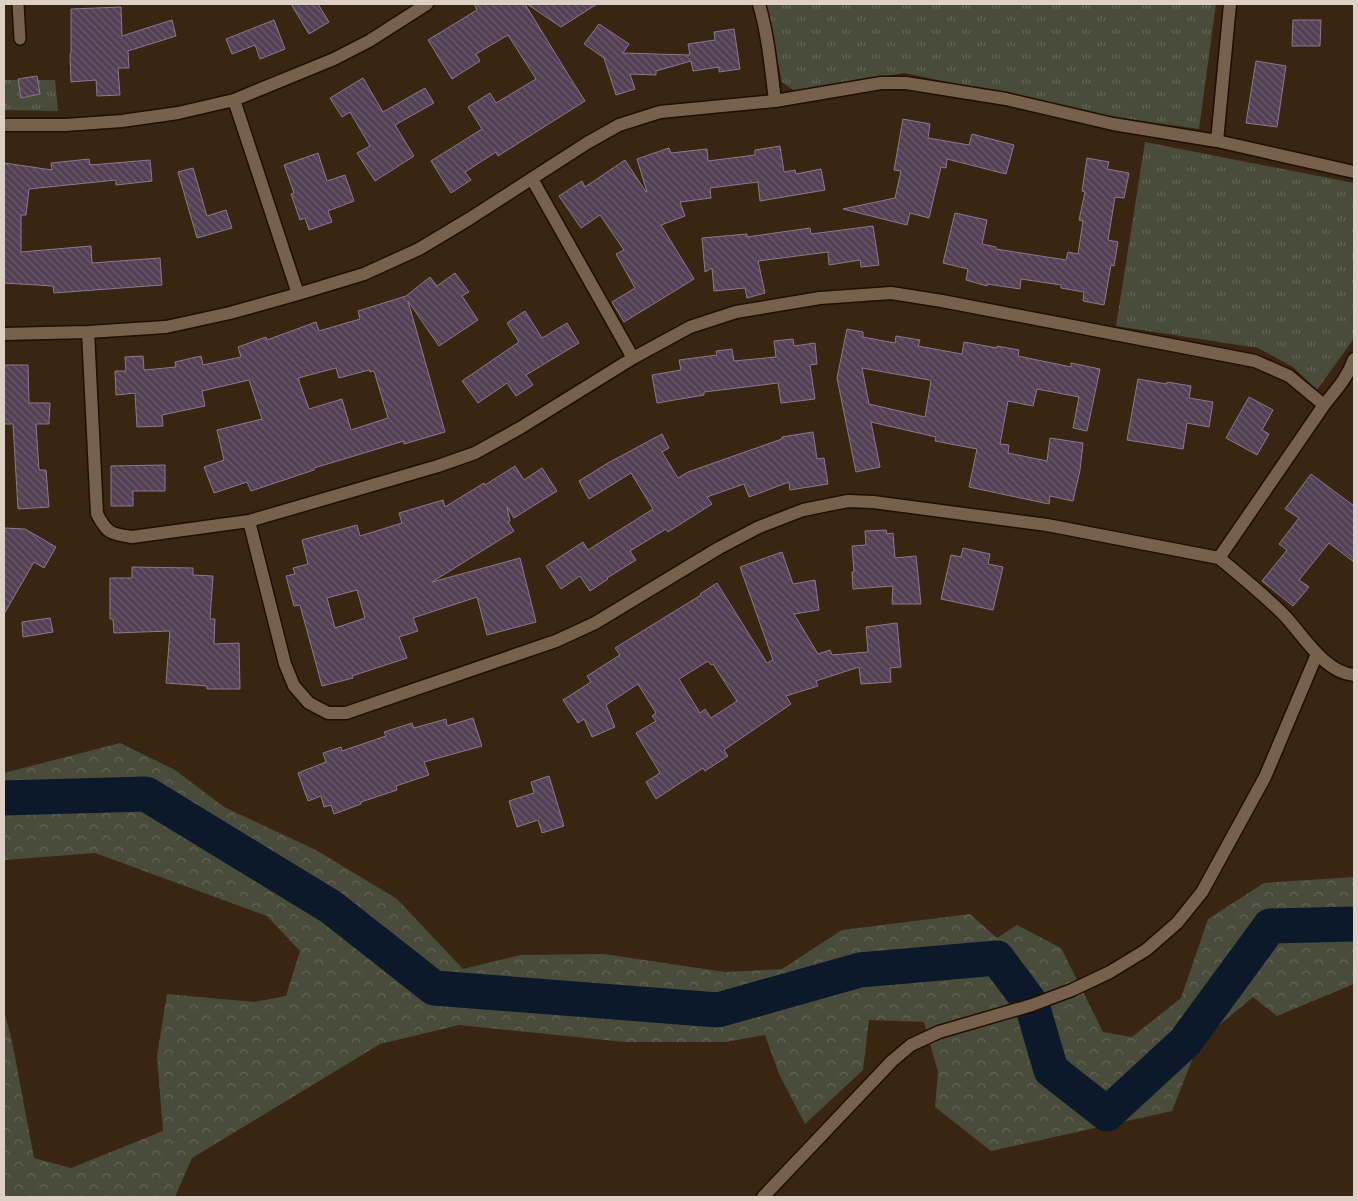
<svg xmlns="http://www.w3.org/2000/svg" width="1358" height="1201" font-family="Bitter,serif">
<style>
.grass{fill:url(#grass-tufts)}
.forest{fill:url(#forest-crowns)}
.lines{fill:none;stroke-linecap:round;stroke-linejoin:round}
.river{stroke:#0b192a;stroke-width:35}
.building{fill:url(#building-back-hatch);stroke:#8d778e;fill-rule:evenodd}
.lane-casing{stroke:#200e00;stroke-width:14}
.street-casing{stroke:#200e00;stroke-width:15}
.lane{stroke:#78614c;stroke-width:11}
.street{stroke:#78614c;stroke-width:12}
</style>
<defs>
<pattern id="grass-tufts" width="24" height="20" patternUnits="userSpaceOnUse" patternTransform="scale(1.25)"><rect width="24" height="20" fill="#494c3b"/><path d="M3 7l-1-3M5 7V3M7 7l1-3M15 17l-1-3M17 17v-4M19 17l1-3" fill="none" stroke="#636556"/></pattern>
<pattern id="forest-crowns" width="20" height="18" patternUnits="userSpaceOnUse" patternTransform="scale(1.25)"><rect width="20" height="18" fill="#494c3b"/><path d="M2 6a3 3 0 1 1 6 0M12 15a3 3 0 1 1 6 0" fill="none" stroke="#636556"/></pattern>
<pattern id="building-back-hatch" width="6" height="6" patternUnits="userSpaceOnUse" patternTransform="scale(1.25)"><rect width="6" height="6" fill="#534054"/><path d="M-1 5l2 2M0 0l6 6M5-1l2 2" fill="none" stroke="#6b5b6b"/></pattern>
</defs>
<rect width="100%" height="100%" fill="#3a2512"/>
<!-- grass -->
<path class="grass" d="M766,4H1216L1199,129L1115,117L904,73L796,92L782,82Z
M4,80H55L58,111L4,110Z
M1145,142L1354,183V335L1352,341L1317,390L1293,367L1258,348L1116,326Z"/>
<!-- forest -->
<path class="forest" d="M120,743L175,770L224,807L316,850L397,899L463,969L520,955L604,954L725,972L782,969L842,930L970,914L997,938L1017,925L1061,948L1103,1032L1132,1037L1181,998L1208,919L1264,883L1354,877V984L1277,1016L1253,997L1199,1042L1172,1111L991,1151L935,1107L938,1072L924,1022L869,1020L863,1070L805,1124L779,1074L765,1035L725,1042H625L459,1025L380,1044L192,1158L175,1197H4V1011L12,1041L34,1158L71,1168L163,1131L157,1056L167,994L254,1002L286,996L300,951L267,916L95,853L4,860V773Z"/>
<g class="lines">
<!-- river -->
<path class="river" d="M4,798L146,794L331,907L434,988L718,1010L860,970L997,958L1032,1005L1051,1070L1107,1114L1185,1042L1270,926L1354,924"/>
</g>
<!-- building -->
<path class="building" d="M291,4H318L329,22L309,34Z
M474,4H525L569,76L585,101L498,156L496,152L465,172L471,180L451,193L431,161L482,129L468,107L490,93L496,103L536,79L508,35L476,54L480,61L452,79L428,40L477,10Z
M527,4H597L561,27Z
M121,7L122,36L172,20L176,36L128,51L129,68H118L120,95L97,96L96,80L71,82L70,54L71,53V9Z
M274,20L285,49L260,59L255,45L232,54L226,39Z
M1293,20H1321L1320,46H1292Z
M599,24L629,44L623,53L690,55L688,44L715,40L714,32L734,29L740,69L719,72V67L693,71L691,61L656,71V75L630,74L635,89L616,95L604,58L584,44Z
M1256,61L1286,66L1277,127L1246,123Z
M37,76L40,94L21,98L18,79Z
M363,78L383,112L425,88L434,103L395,125L414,156L375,181L357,153L370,146L350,112L342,117L330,98Z
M903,119L930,124L928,138L969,145L972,134L1014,145L1006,174L947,159L946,168L941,167L929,218L910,213L907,225L843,209L895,198L901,171L894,170Z
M780,146L784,172L795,170L796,174L821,169L825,190L760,201L758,182L710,188L711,198L680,202L685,216L661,225L694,279L624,322L612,302L635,288L616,254L624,250L600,215L581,228L559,196L582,181L585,187L625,160L646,192H647L637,159L669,148L671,153L707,149L708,161L755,155V150Z
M318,153L327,181L345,175L354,201L328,211L332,222L309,230L305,218L300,220L291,194L294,193L284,165Z
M1087,158L1109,162L1107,169L1129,173L1124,198L1115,197L1108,240L1118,242L1114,266L1111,265L1104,305L1083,301L1084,292L1061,288V285L1021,279L1020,289L987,284V286L966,280L968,269L943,263L955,213L987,220L982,244L996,247V249L1066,260L1068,252L1078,254L1083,221L1079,220L1085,192L1082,191Z
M89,159L90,165L150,160L152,181L116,185V180L29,189L26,215H21V252L91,246L92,263L160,258L162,285L54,293L53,286L4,283V163L52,170L51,163Z
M193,168L207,216L226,210L232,228L197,238L178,172Z
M873,226L879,265L861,267L860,260L829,265L828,252L758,261L765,293L747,298L745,288L714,291L712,268L705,272L702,238L747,234V237L810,228L811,234Z
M455,273L469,292L462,296L478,320L439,346L408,301L445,432L404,444V441L314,468V470L251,491L247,482L214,493L204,467L224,460L217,430L262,419L249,380L202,391L205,406L162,415L163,426L137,427L135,393L116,395L115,371H126L125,357L143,356L144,370L176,367L175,362L201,356L203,365L241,357L238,347L266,337L267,340L316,322L319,331L360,319L358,311L406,296L430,277L437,286ZM336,368L339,378L369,370L370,372L374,371L388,418L351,430L342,399L309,409L298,378Z
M525,311L542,338L567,323L579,343L526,375L533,385L516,396L507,383L478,403L462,381L519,342L507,323Z
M847,329L863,332V337L895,343L896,336L920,340L918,346L962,354L964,342L997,348V346L1019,350L1018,356L1071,367V363L1100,369L1087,431L1073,428L1079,397L1037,389L1033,406L1008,401L1000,444L1009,445L1008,453L1047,461L1050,438L1083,443L1080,470L1073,501L1050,496L1049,504L969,487L977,449L935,441L936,437L871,422L880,467L856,472L837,378ZM862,368L929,380L931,381L925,417L869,404Z
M793,339L794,346L815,343L817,364L810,365L815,399L781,403L778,383L704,392V395L657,403L652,375L681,370L679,360L717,355L716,351L732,349L734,361L776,357L774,341Z
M4,365H28L29,403H50L49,424H36L39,470H46L49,507L18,509L13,424H4Z
M1138,379L1167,384V382L1191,386L1189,398L1213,402L1209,427L1187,423L1183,449L1127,440Z
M1249,397L1273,410L1262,430L1269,434L1257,455L1226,438Z
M813,432L817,459L824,458L828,484L790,490L789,482L749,497L744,484L707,497L712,504L668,532L666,529L630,551L636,560L607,578L608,579L590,591L580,576L561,589L546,566L583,542L588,550L653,509L631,473L589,499L579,481L608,463L662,434L669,448L662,452L678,478L688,472L782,439V437Z
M165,465V491H133V506H111V466Z
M515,466L524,480L542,468L557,491L514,518L507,507L510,521L508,522L514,531L432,582L520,558L536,622L487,635L477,597L413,618L418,631L399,637L407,658L352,676L353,678L322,686L300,605L294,606L286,576L295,574L293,568L308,564L302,540L357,525L360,536L402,523L399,513L443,500L445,507L484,483L485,485ZM357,590L365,618L335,628L327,598Z
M1311,474L1354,506V562L1329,543L1299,580L1309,587L1293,606L1262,581L1287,550L1279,544L1299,518L1285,509Z
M4,528L25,529L56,547L44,568L34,562L4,614Z
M886,530L887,534L893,533L895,558L916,556L921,604H892L893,586L853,589L852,572H854L852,546L866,545L865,531Z
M963,548L990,554L988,564L1003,567L993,610L941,599L951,555L961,557Z
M782,552L793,584L815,580L819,610L794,614L818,654L830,650L832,655L868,652L866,627L897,623L901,667L890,668L891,682L861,684L859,667L816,681L818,686L786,696L791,704L724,750L728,756L705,771L703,768L656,799L646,782L660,773L636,733L656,721L652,716L656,713L638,684L606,705L615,727L592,737L584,719L578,723L563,700L591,682L587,676L620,655L615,648L701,595L700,594L717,583L767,663L773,660L740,567ZM708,661L711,665L713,664L737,701L711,718L705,709L700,713L679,679Z
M132,567L193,568V575L213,576L210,619H215L214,644L239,643L240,689H207V686L166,683L170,631L114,633L113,619H110V578H132Z
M50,618L53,632L23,637L22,622Z
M473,718L482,746L424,762L429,775L396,786L397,790L361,802V804L334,814L331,805L324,807L321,796L308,801L298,773L326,762L323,753L341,747L342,751L386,736L384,732L412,723L414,728L446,719L447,726Z
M549,776L564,826L542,833L538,820L517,827L509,801L534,793L531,782Z"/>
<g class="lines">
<!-- lane casing -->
<g class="lane-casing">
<path id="lane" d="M18,4L20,39"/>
</g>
<!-- street casing -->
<g class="street-casing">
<path id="street" d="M759,4C768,35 771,68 775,101
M234,100L298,294
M4,125H65L122,121L178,113L234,100L334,59L369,41L427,4
M1217,141L1230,4
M532,179L633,358
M88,332L97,514C107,533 110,534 132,537L249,521L438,466L475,453L520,428L633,358L690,327L736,312L820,298L891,293L942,301L1255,361L1289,376L1324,405
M4,334L88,332L166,327L230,313L298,294L364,274L419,249L469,219L587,143L619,125L660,112L775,101L881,83H906L1006,99L1113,124L1217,141L1354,172
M1354,359C1348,377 1336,390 1324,405L1219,558C1241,576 1263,594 1283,614C1302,633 1324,673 1354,675
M249,521L285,664L294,686L309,703L328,713H346L556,641L595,623L719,548L759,527L803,510L848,501L873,502L1047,525L1219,558
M763,1197L892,1061L911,1045L939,1032L1032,1005L1072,990L1110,972L1146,950L1177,923L1202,892L1265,777L1317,654"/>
</g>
<!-- lane -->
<use href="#lane" class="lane"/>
<!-- street -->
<use href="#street" class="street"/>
</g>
<!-- border -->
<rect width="1358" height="1201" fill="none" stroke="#ddd0c4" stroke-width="10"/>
</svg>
